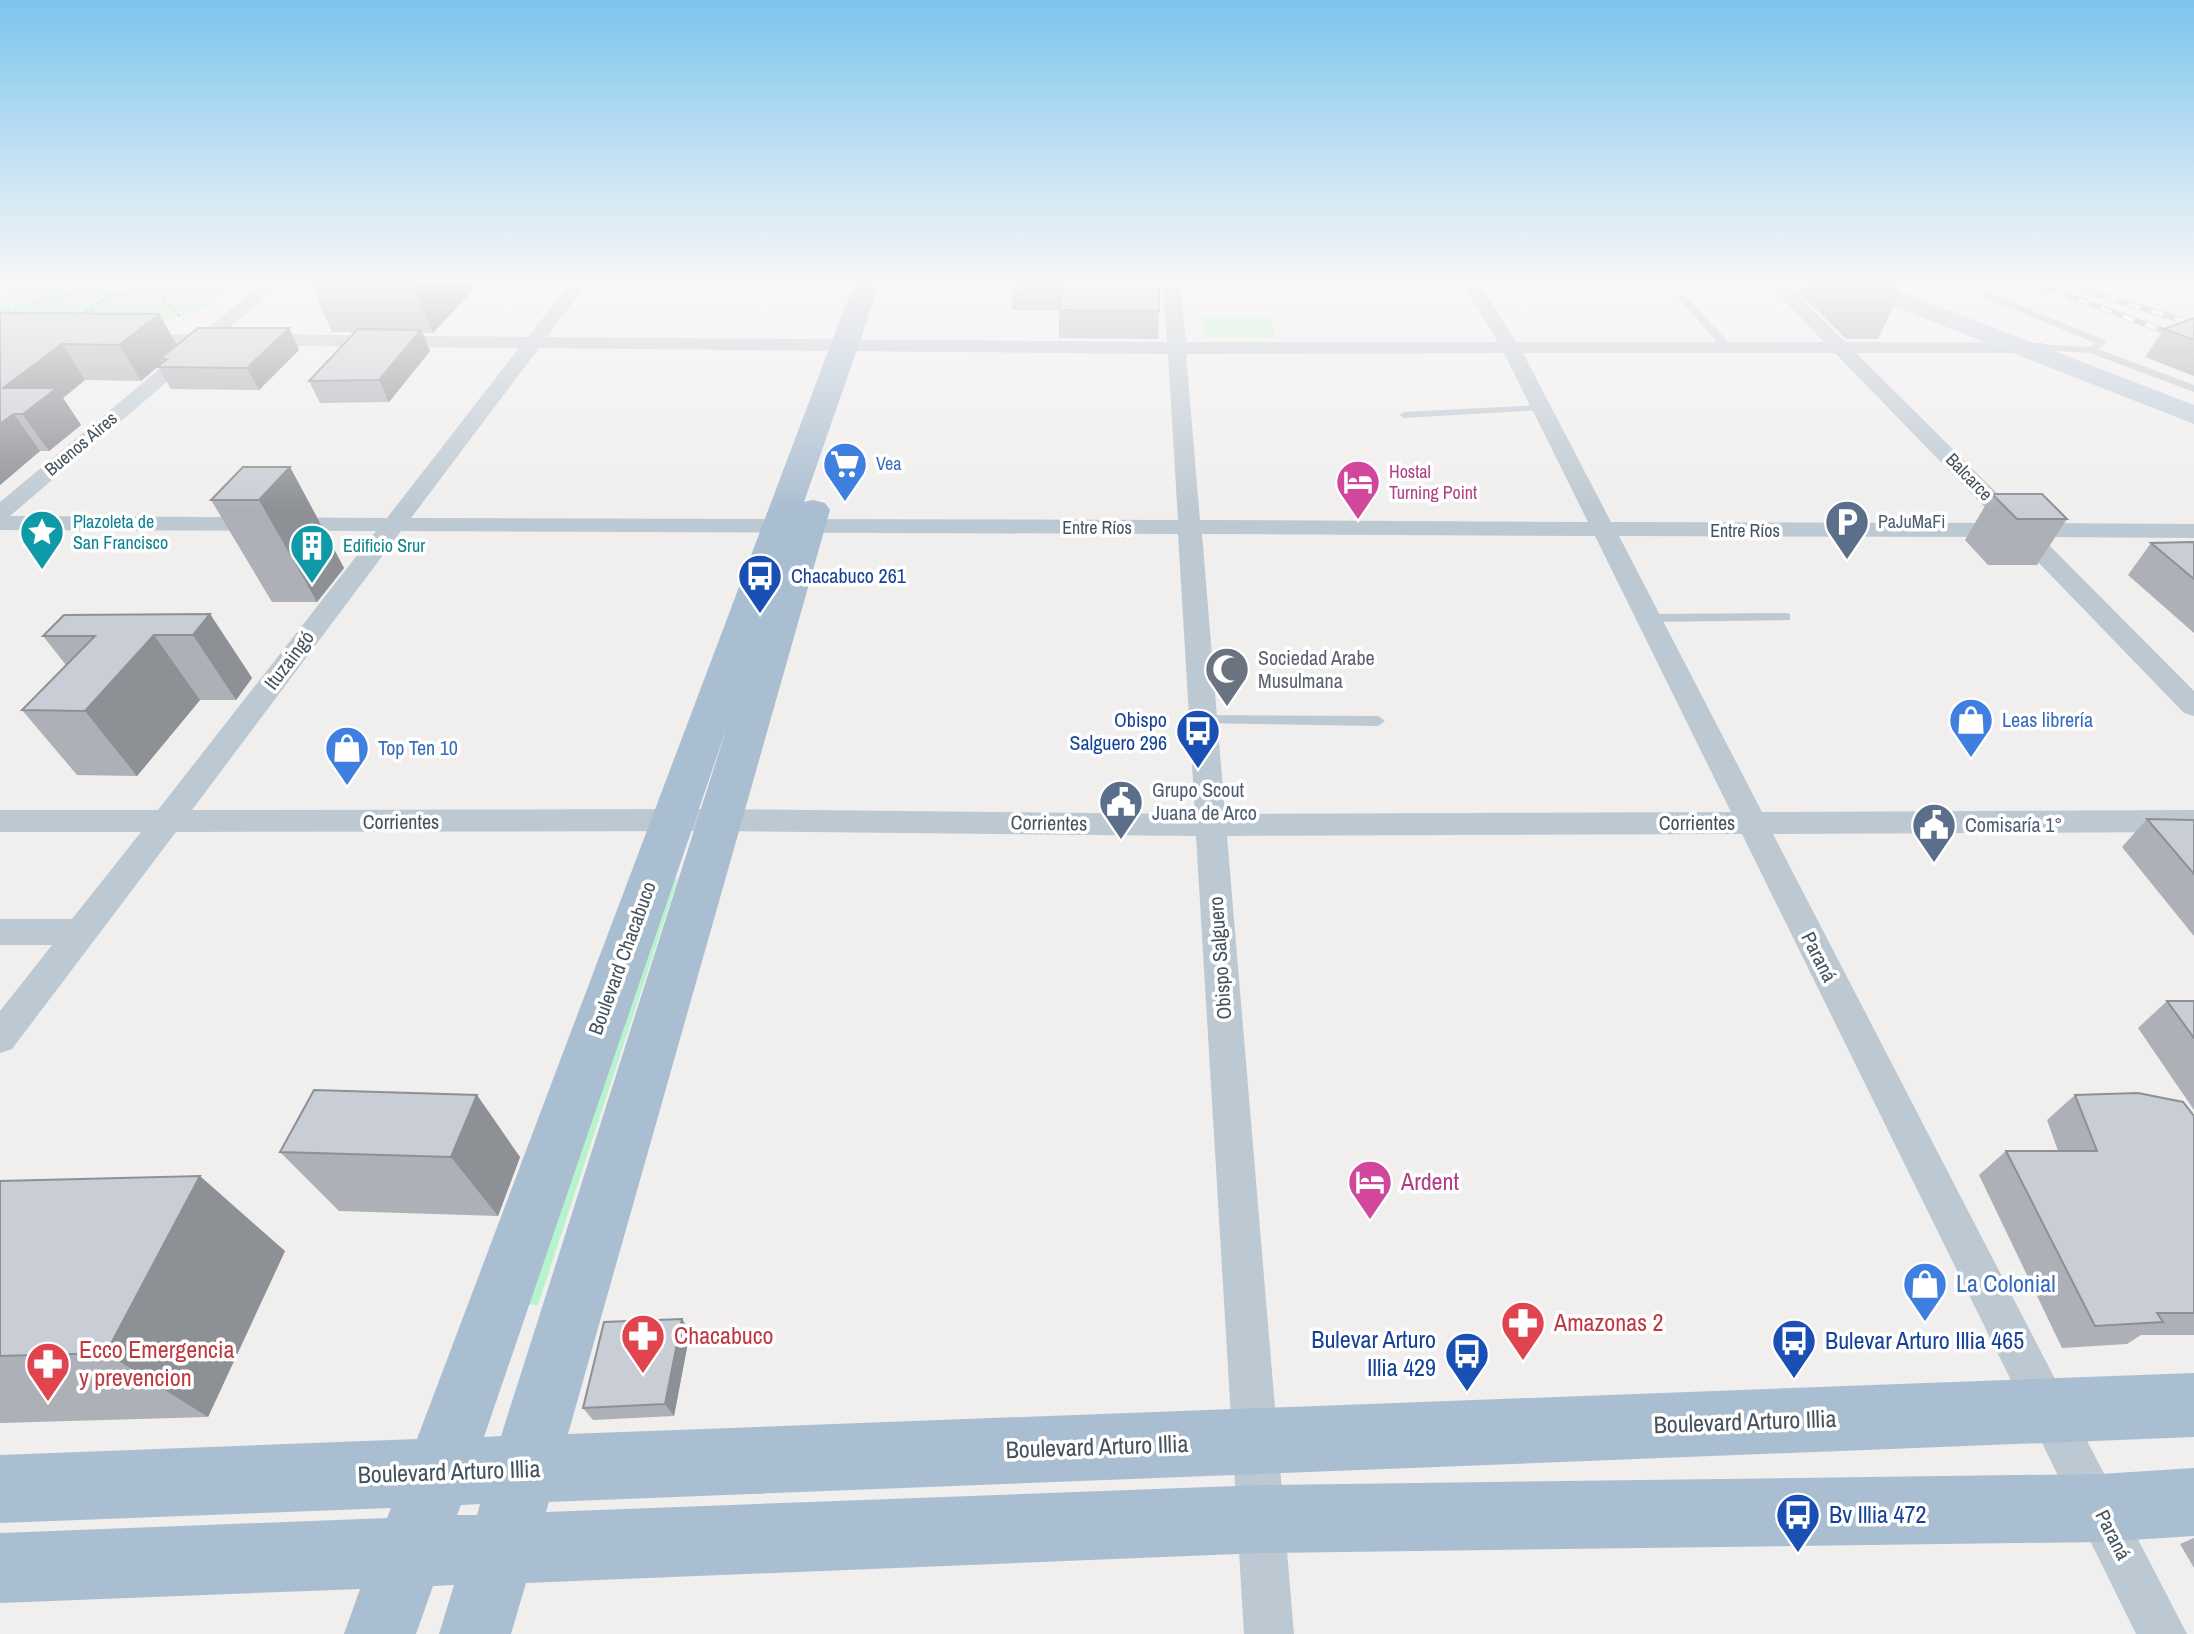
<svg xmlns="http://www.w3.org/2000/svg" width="2194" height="1634" font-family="'Archivo Narrow',sans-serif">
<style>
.green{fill:#b7f4ce}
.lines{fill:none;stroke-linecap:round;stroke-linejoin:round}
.path{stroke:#6bd7a0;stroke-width:3;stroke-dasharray:4 3;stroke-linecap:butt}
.lane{fill:#bdc9d2;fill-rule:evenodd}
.street{fill:#bdc9d2;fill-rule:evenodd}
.secondary{fill:#beccda;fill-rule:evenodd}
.primary{fill:#aabed1;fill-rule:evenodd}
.rail-casing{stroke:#afb4ba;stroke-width:6}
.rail{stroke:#fff;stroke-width:4;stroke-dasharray:12;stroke-linecap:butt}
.wall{fill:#adb0b7}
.shaded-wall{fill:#8d9095}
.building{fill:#c9cdd5;stroke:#8d9095;stroke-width:2}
.labels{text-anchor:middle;stroke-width:7;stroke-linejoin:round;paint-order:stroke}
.far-street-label{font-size:18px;fill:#44525e;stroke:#fff}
.far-shop-label{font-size:18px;fill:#366cbe;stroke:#fff;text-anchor:start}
.far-hotel-label{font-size:18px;fill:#b23c85;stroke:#fff;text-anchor:start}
.far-culture-label{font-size:18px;fill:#0d838f;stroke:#fff;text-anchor:start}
.far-service-label{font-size:18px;fill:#4e5e75;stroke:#fff;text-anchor:start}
.transit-label{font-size:20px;fill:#164399;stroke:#fff;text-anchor:start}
.worship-label{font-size:20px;fill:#5b616d;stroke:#fff;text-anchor:start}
.street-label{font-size:20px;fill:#44525e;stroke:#fff}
.shop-label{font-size:20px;fill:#366cbe;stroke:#fff;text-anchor:start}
.service-label{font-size:20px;fill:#4e5e75;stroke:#fff;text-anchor:start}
.near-hotel-label{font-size:24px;fill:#b23c85;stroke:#fff;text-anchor:start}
.near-shop-label{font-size:24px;fill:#366cbe;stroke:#fff;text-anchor:start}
.near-health-label{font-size:24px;fill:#be3a42;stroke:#fff;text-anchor:start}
.near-transit-label{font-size:24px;fill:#164399;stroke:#fff;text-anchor:start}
.near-street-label{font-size:24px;fill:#44525e;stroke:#fff}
</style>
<rect width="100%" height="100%" fill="#f1eeee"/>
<!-- green -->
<path class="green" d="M21,283H235L200,311L162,322L0,321V296Z
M1203,316H1270L1276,338L1205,337Z
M678,879L538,1305L525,1304L667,880Z"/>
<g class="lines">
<!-- path -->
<path class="path" d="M84,283L85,290L116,296L170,283
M0,288L9,283
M152,290L185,321
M91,309L109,296
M87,310L94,311L79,314Z
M0,312L84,290"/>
<!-- lane -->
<path class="lane" d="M1984,293H1990L2105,340V344L2098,349L2194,385V392L2090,353L2032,349V345L2036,344L2089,347L2095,343L1984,297Z
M1678,294H1684L1732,346V350H1724L1678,298Z
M1541,405L1545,406V410L1404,418L1399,415L1404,412Z
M1785,613L1790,614V620L1649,622L1642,618L1649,614Z
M1202,715L1378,716L1385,721L1378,726L1197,723L1195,720L1197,717Z"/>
<!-- street -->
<path class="street" d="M263,283H282L223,334L528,337L570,283H587L547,337L1167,342L1163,283H1180L1186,342H1498L1462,283H1479L1516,342H1824L1768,283H1786L1845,342L2043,343L2045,347L2036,353H1856L2027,523L2194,524V538L2041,537L2194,691V716L2184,713L2014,537L1619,536L1762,812L2194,810V832L1773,834L2187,1634H2136L1742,834L1227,836L1294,1634H1244L1196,836L712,831L176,832L12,1049L0,1053V1011L52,945H0V919H72L141,832H0V810H158L376,531L0,530V502L188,345H134L127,343L125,339L127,335L201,334ZM210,345L519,348L387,518L10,516ZM539,348L1168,354L1178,520L411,518ZM1504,353L1588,522L1200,520L1186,354ZM1523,353H1835L2000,523L1611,522ZM401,531L1178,534L1195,814L712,809L192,810ZM1202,534L1595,536L1731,812L1225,814Z"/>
<!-- secondary -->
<path class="secondary" d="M1843,283H1878L2194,405V424L1847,288Z"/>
<!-- primary -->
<path class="primary" d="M854,283H880L804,502L813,500L825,503L830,510L568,1434L2194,1373V1437L549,1502L546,1512L1262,1485L2100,1474L2194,1468V1536L2100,1542L1262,1553L526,1583L511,1634H439L454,1585L433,1586L416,1634H344L360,1589L0,1603V1533L387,1518L391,1508L0,1523V1455L417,1439ZM727,727L501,1436L484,1437ZM480,1504L477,1515H457L461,1505Z"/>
<!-- rail casing -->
<g class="rail-casing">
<path id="rail" d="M2033,283L2194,342
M2083,290L2194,324"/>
</g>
<!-- rail -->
<use href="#rail" class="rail"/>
</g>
<!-- wall -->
<path class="wall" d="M310,283H473L472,284L474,289L433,333H423L430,351L389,402L320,403L309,381L355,332H332Z
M1011,283H1151L1159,311L1158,339L1059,338V310H1012Z
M1801,283H1905L1878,339H1846L1798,291Z
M0,313L159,314L177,345L289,328L299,350L259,390L171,389L158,367L162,363L141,381L85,380L63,398L81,425L49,451H40L0,485Z
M2194,318V376L2145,357L2164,329Z
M290,467L344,568L317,602H272L211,500Z
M1992,494L2067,519L2037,565H1988L1965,540Z
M2194,542V633L2128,575L2151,543Z
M210,614L252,678L236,700H200L137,776L77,775L22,710L66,665L43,636Z
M2147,819L2194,820V936L2122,847Z
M2167,1001H2194V1110L2138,1028Z
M2075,1095L2194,1116V1335H2141L2127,1344L2062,1348L1979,1175L2006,1151H2058L2047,1120Z
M280,1152L520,1157L498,1216L339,1211Z
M0,1181L285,1251L208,1417L0,1423Z
M682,1319L690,1332L674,1416L593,1420L583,1408Z
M2194,1538V1568L2180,1544Z"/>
<!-- shaded-wall -->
<path class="shaded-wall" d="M412,283H473L472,284L474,289L433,333Z
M159,314L179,349L160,359L162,363L141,381L119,345Z
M289,328L299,350L259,390L247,368Z
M421,330L430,351L389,402L379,380Z
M62,344L85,380L63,398L81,425L49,451L3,388Z
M14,414L40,451L0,485V424Z
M290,467L344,568L317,602L259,500Z
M210,614L252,678L236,700L193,635Z
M154,635L200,700L137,776L85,711Z
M477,1095L520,1157L498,1216L451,1157Z
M200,1176L285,1251L208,1417L106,1353Z
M682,1319L690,1332L674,1416L665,1404Z"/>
<!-- building -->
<path class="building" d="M1063,283H1151V285H1159V311L1059,310Z
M0,313L159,314L119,345L62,344L3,388H57L23,414H14L0,424Z
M2194,318V340L2164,329Z
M198,328H289L247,368L158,367L167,359H160Z
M358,329L421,330L379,380L309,381Z
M243,467H290L259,500H211Z
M1992,494H2042L2067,519H2017Z
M2194,542V579L2151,543Z
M210,614L193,635H154L85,711L22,710L95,636H43L64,615Z
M2147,819L2194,820V874Z
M2167,1001H2194V1038Z
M314,1090L477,1095L451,1157L280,1152Z
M2138,1093L2183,1102L2194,1116V1313H2157L2163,1322L2095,1326L2006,1151H2097L2075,1095Z
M200,1176L106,1353L0,1356V1181Z
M682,1319L665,1404L583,1408L604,1322Z"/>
<!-- sky -->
<linearGradient id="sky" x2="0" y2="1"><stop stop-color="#7dc5ee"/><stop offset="0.55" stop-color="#f9f7f7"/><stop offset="1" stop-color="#f9f7f7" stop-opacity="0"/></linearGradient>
<rect width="2194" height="511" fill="url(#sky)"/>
<!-- icons -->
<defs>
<g id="supermarket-pin" transform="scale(2.3)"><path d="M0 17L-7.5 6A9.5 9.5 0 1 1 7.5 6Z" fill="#3f7fe0" stroke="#fff"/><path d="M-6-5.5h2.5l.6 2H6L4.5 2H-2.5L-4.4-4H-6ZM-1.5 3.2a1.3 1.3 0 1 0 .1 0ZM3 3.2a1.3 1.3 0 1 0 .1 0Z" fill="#fff"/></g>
<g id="hotel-pin" transform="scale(2.3)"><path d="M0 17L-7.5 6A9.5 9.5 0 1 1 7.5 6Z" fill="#d1479c" stroke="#fff"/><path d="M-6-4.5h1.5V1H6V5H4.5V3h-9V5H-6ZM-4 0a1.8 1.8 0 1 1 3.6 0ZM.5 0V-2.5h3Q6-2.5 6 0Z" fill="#fff"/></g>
<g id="parking-pin" transform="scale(2.3)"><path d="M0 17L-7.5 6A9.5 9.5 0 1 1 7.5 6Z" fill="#5c6f8a" stroke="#fff"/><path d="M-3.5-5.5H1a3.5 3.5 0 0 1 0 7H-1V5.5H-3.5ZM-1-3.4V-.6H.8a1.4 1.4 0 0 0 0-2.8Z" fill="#fff"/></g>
<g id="sight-pin" transform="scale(2.3)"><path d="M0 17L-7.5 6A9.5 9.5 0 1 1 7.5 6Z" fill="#0f9aa8" stroke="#fff"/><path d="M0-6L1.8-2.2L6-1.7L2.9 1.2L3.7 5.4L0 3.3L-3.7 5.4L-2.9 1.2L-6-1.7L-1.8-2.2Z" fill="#fff"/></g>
<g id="building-pin" transform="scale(2.3)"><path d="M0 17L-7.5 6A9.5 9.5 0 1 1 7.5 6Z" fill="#0f9aa8" stroke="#fff"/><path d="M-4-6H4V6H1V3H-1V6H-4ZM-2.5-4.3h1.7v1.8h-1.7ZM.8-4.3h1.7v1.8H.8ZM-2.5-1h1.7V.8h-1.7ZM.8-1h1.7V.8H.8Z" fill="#fff"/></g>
<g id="bus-pin" transform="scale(2.3)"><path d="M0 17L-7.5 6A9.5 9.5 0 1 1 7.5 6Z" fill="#1a4fb4" stroke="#fff"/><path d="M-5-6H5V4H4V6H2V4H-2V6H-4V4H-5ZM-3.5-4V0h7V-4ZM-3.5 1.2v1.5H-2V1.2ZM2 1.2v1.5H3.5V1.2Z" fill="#fff"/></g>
<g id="mosque-pin" transform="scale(2.3)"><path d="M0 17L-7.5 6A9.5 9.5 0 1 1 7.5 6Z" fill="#6b7280" stroke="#fff"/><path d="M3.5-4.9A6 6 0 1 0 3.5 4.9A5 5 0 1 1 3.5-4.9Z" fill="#fff"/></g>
<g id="shop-pin" transform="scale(2.3)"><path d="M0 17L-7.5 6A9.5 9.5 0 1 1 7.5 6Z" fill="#3f7fe0" stroke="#fff"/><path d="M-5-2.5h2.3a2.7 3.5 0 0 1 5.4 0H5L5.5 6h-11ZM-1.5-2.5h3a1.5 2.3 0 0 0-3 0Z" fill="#fff"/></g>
<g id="civic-pin" transform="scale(2.3)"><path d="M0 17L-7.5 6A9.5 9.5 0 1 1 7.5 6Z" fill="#5c6f8a" stroke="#fff"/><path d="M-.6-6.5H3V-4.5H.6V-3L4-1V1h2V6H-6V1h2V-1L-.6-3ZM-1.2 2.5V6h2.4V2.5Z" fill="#fff"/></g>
<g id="pharmacy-pin" transform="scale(2.3)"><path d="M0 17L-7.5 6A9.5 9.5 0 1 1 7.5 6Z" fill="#e0444e" stroke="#fff"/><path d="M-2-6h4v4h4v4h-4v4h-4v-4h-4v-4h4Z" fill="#fff"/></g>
</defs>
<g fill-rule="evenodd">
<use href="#supermarket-pin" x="845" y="464"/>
<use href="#hotel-pin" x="1358" y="482"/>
<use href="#parking-pin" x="1847" y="522"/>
<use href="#sight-pin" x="42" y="532"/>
<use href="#building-pin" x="312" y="546"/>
<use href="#bus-pin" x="760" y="576"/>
<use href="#mosque-pin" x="1227" y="669"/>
<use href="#shop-pin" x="1971" y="720"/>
<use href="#bus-pin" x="1198" y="731"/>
<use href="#shop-pin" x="347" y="748"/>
<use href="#civic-pin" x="1121" y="802"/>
<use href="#civic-pin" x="1934" y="825"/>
<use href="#hotel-pin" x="1370" y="1182"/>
<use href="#shop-pin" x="1925" y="1284"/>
<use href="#pharmacy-pin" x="1523" y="1323"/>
<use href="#pharmacy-pin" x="643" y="1336"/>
<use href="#bus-pin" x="1794" y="1341"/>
<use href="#bus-pin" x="1467" y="1354"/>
<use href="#pharmacy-pin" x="48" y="1364"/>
<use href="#bus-pin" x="1798" y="1515"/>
</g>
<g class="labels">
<!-- far-street labels -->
<g class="far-street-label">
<text transform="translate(81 444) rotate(-40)" y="6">Buenos Aires</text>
<text transform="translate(1969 477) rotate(46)" y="6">Balcarce</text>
<text x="1097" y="534">Entre Ríos</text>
<text x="1745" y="537">Entre Ríos</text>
</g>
<!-- far-shop labels -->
<g class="far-shop-label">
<text x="876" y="470">Vea</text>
</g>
<!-- far-hotel labels -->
<g class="far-hotel-label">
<text x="1389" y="478">Hostal<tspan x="1389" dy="21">Turning Point</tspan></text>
</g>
<!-- far-culture labels -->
<g class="far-culture-label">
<text x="73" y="528">Plazoleta de<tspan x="73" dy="21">San Francisco</tspan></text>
<text x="343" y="552">Edificio Srur</text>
</g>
<!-- far-service labels -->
<g class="far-service-label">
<text x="1878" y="528">PaJuMaFi</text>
</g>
<!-- transit labels -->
<g class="transit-label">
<text x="791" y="583">Chacabuco 261</text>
<text x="1167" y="727" text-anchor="end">Obispo<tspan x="1167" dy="23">Salguero 296</tspan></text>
</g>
<!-- worship labels -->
<g class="worship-label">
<text x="1258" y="665">Sociedad Arabe<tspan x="1258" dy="23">Musulmana</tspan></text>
</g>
<!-- street labels -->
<g class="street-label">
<text transform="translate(289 660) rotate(-53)" y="7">Ituzaingó</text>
<text x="401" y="829">Corrientes</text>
<text transform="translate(1049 823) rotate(1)" y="7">Corrientes</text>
<text x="1697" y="830">Corrientes</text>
<text transform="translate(1819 957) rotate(63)" y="7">Paraná</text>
<text transform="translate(622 958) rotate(-70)" y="7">Boulevard Chacabuco</text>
<text transform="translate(1220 958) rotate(-94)" y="7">Obispo Salguero</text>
<text transform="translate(2113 1535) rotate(63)" y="7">Paraná</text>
</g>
<!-- shop labels -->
<g class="shop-label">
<text x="2002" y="727">Leas librería</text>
<text x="378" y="755">Top Ten 10</text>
</g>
<!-- service labels -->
<g class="service-label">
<text x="1152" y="797">Grupo Scout<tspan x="1152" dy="23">Juana de Arco</tspan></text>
<text x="1965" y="832">Comisaría 1°</text>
</g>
<!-- near-hotel labels -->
<g class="near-hotel-label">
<text x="1401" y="1190">Ardent</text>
</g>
<!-- near-shop labels -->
<g class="near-shop-label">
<text x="1956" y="1292">La Colonial</text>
</g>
<!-- near-health labels -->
<g class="near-health-label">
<text x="1554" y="1331">Amazonas 2</text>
<text x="674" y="1344">Chacabuco</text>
<text x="79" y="1358">Ecco Emergencia<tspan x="79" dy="28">y prevencion</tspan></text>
</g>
<!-- near-transit labels -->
<g class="near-transit-label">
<text x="1436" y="1348" text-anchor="end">Bulevar Arturo<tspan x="1436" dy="28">Illia 429</tspan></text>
<text x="1825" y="1349">Bulevar Arturo Illia 465</text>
<text x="1829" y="1523">Bv Illia 472</text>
</g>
<!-- near-street labels -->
<g class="near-street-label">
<text transform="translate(1745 1422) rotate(-2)" y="8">Boulevard Arturo Illia</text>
<text transform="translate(1097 1447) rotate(-2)" y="8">Boulevard Arturo Illia</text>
<text transform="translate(449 1472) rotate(-2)" y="8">Boulevard Arturo Illia</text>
</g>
</g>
</svg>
